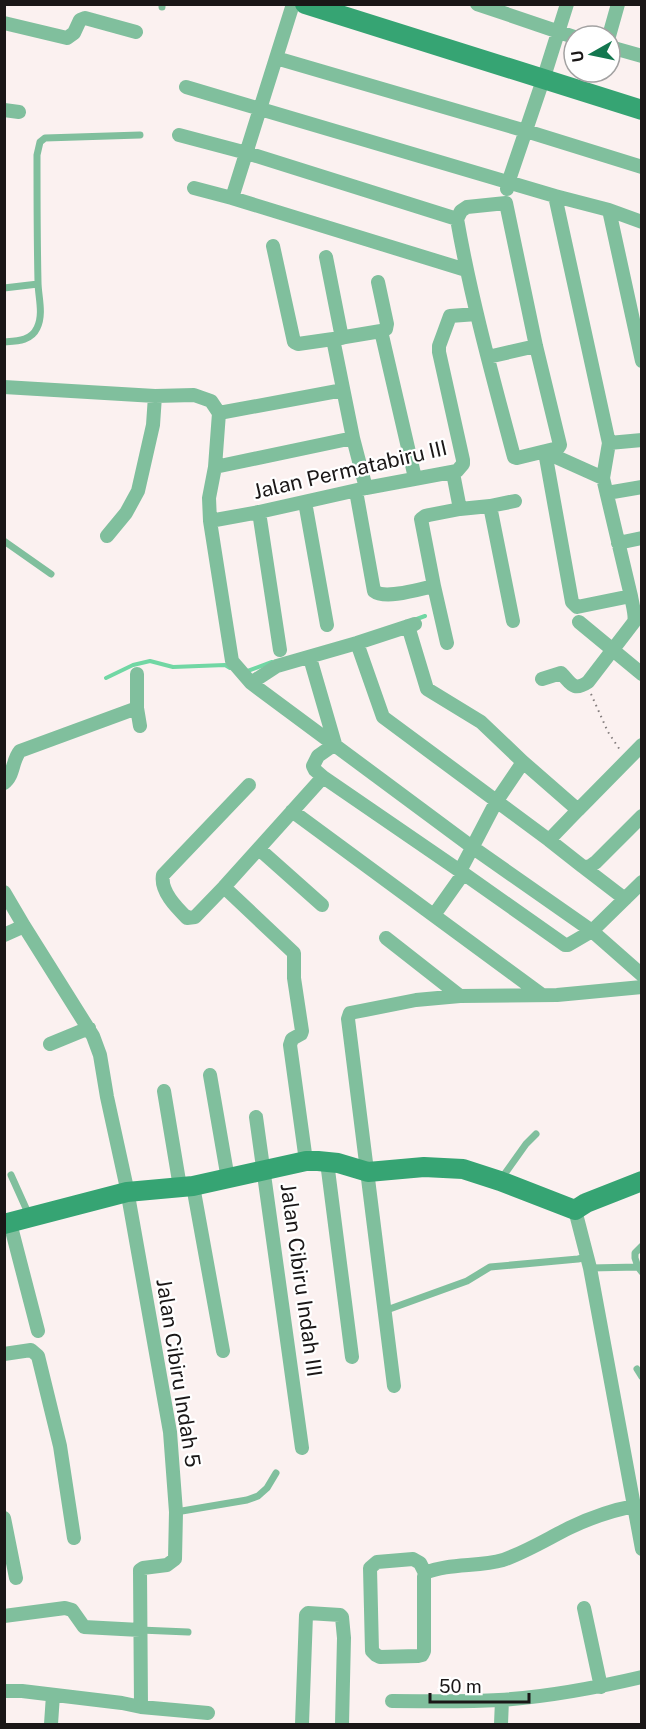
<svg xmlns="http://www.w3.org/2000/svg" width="646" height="1729" font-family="'Public Sans',sans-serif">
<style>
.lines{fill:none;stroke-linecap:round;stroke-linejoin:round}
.stream{stroke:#71d7a4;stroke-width:4}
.path{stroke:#827c7c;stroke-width:2;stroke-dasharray:1.5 4.5;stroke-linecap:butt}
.lane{stroke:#80bf9d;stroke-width:7}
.street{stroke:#80bf9d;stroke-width:14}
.secondary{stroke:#36a473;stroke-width:20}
.labels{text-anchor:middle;stroke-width:4.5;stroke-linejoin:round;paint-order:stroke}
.street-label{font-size:21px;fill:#1a1717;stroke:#fff}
</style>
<rect width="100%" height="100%" fill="#fbf1f0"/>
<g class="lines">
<!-- stream -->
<path class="stream" d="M414,620L425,616
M245,672L272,662
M106,678L133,665L150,661L173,667L225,665L230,668"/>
<!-- path -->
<path class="path" d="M591,694L608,732L620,750"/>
<!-- lane -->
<path class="lane" d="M162,7V4
M4,288L38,284
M4,342C17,341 31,341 37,328C44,314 38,296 38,282C37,239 37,197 37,155L40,142L45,138L140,135
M4,541L51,574
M11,1175L29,1215
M501,1179L526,1144L536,1134
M638,1267L635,1258V1253L642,1246
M590,1268L638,1267L642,1272
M384,1311L467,1281L490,1267L578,1259L587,1257
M637,1369L642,1377
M176,1512L247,1500L258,1496L267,1488L276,1473
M140,1630L188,1632"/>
<!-- street -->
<path class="street" d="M293,4L232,198L466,270
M477,4L574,37
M4,23L67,38L74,33L80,20L85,18L136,32
M609,36L618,4
M610,47L642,56
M276,58L526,131L642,167
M186,87L555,196L609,443L603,478L631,596L577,607L572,602L545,452
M4,110L19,112
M179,135L247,153L457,219
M194,188L232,198
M507,189L508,183L543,80L567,4
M555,196L609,210L642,361
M506,203L536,346L560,445L558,448L517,458L514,457C493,378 471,299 457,219L461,211L467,207Z
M609,210L642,222
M326,257L342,338
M378,282L387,324L386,329L381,331
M333,339L381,331L415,478
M488,357L536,346
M4,387L155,396L194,395L211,401L219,413
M343,390L219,413L215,467L209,498L210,521L232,661L251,683L472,847L592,931L642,882
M353,438L366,488
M609,443L642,440
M545,452L603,478
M215,467L353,438L333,339L298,344L294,342L273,246
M453,473L460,509L490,506L513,621
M356,491L374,591C385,600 420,589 434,586L447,643
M607,493L642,487
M305,502L327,625
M490,506L515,501
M259,512L280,650
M210,521L259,512L366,488L457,471L463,464V460L439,352V346L450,316L477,314
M107,536L126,513L138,491L153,425L155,396
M618,543L642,538
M434,586L421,519L425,516L429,515L460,509
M579,622L642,674
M357,643L383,717L549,840L582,866L589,867L596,862L642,816
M310,658L335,744L318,756L313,766L315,770L323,777
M137,674V708L140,726
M542,679L561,673C571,683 573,692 588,682L634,622C636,616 632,603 631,596
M251,683L277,666L357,643L415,624
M523,762L578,810L642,745
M4,783C14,776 12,760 20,751L137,708
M249,785L163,875C160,891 176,907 187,918L195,917L224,887L323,777L460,871L496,802L523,762L481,722L427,689L408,626
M292,811L542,995
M549,840L578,810
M259,849L322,905
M582,866L625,899
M460,871L565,945H568L592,931L642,975
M224,887L294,953V978L302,1031L301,1034L292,1039L290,1045L306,1161
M4,892L24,926L93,1036L100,1055L107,1097L126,1184L170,1432L176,1512L175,1559L167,1565L143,1568L140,1570L141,1707L122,1703L22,1691H4
M434,915L463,874
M4,935L24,926
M386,938L460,996
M50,1044L89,1028
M210,1075L228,1179
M164,1091L180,1187
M256,1117L302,1448
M327,1162L352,1357
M193,1186L223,1351
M575,1210L590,1268L642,1549
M10,1223L38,1331
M4,1354L31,1350L38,1356L60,1446L74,1538
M394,1386L348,1019L350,1013L416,1000L460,996L557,995L642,987
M4,1518L16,1578
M413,1559L420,1563L425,1573L424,1577V1651L422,1655L418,1656L380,1657L376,1655L372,1651L370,1568L377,1562Z
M425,1573C448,1563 478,1567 503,1560C526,1552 547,1539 569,1528C590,1518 612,1510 635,1506
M584,1608L601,1687
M4,1616L65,1608L72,1610L84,1627L140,1630
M392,1701C428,1701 464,1702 499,1700C547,1697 595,1688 642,1677
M141,1707L208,1713
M51,1724L53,1695
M302,1724L306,1615L308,1613L340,1615L342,1617L344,1638L342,1724
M501,1724L502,1700"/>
<!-- secondary -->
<path class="secondary" d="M305,4L642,110
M4,1224L127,1192L193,1186L306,1161H318L338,1163L368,1172L424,1167L463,1169L500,1181L575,1210L586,1203L642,1181"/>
</g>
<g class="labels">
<!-- street labels -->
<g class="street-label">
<text transform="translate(350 470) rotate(-13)" y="7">Jalan Permatabiru III</text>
<text transform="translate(301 1280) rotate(82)" y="7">Jalan Cibiru Indah III</text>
<text transform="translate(178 1373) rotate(81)" y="7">Jalan Cibiru Indah 5</text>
</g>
</g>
<!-- border -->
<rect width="646" height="1729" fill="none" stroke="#1a1717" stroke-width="12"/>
<!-- north arrow -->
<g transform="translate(592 54) rotate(261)"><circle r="28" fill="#ffffff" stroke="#a3a2a2" stroke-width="1.5"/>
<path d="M0-4.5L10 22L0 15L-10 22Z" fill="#13774f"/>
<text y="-9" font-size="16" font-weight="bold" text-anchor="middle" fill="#1a1717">U</text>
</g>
<!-- scale -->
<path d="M430 1693v9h99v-9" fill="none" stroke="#1a1717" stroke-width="3"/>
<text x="439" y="1693" font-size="18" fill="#1a1717" stroke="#ffffff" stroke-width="4.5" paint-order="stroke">50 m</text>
</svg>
